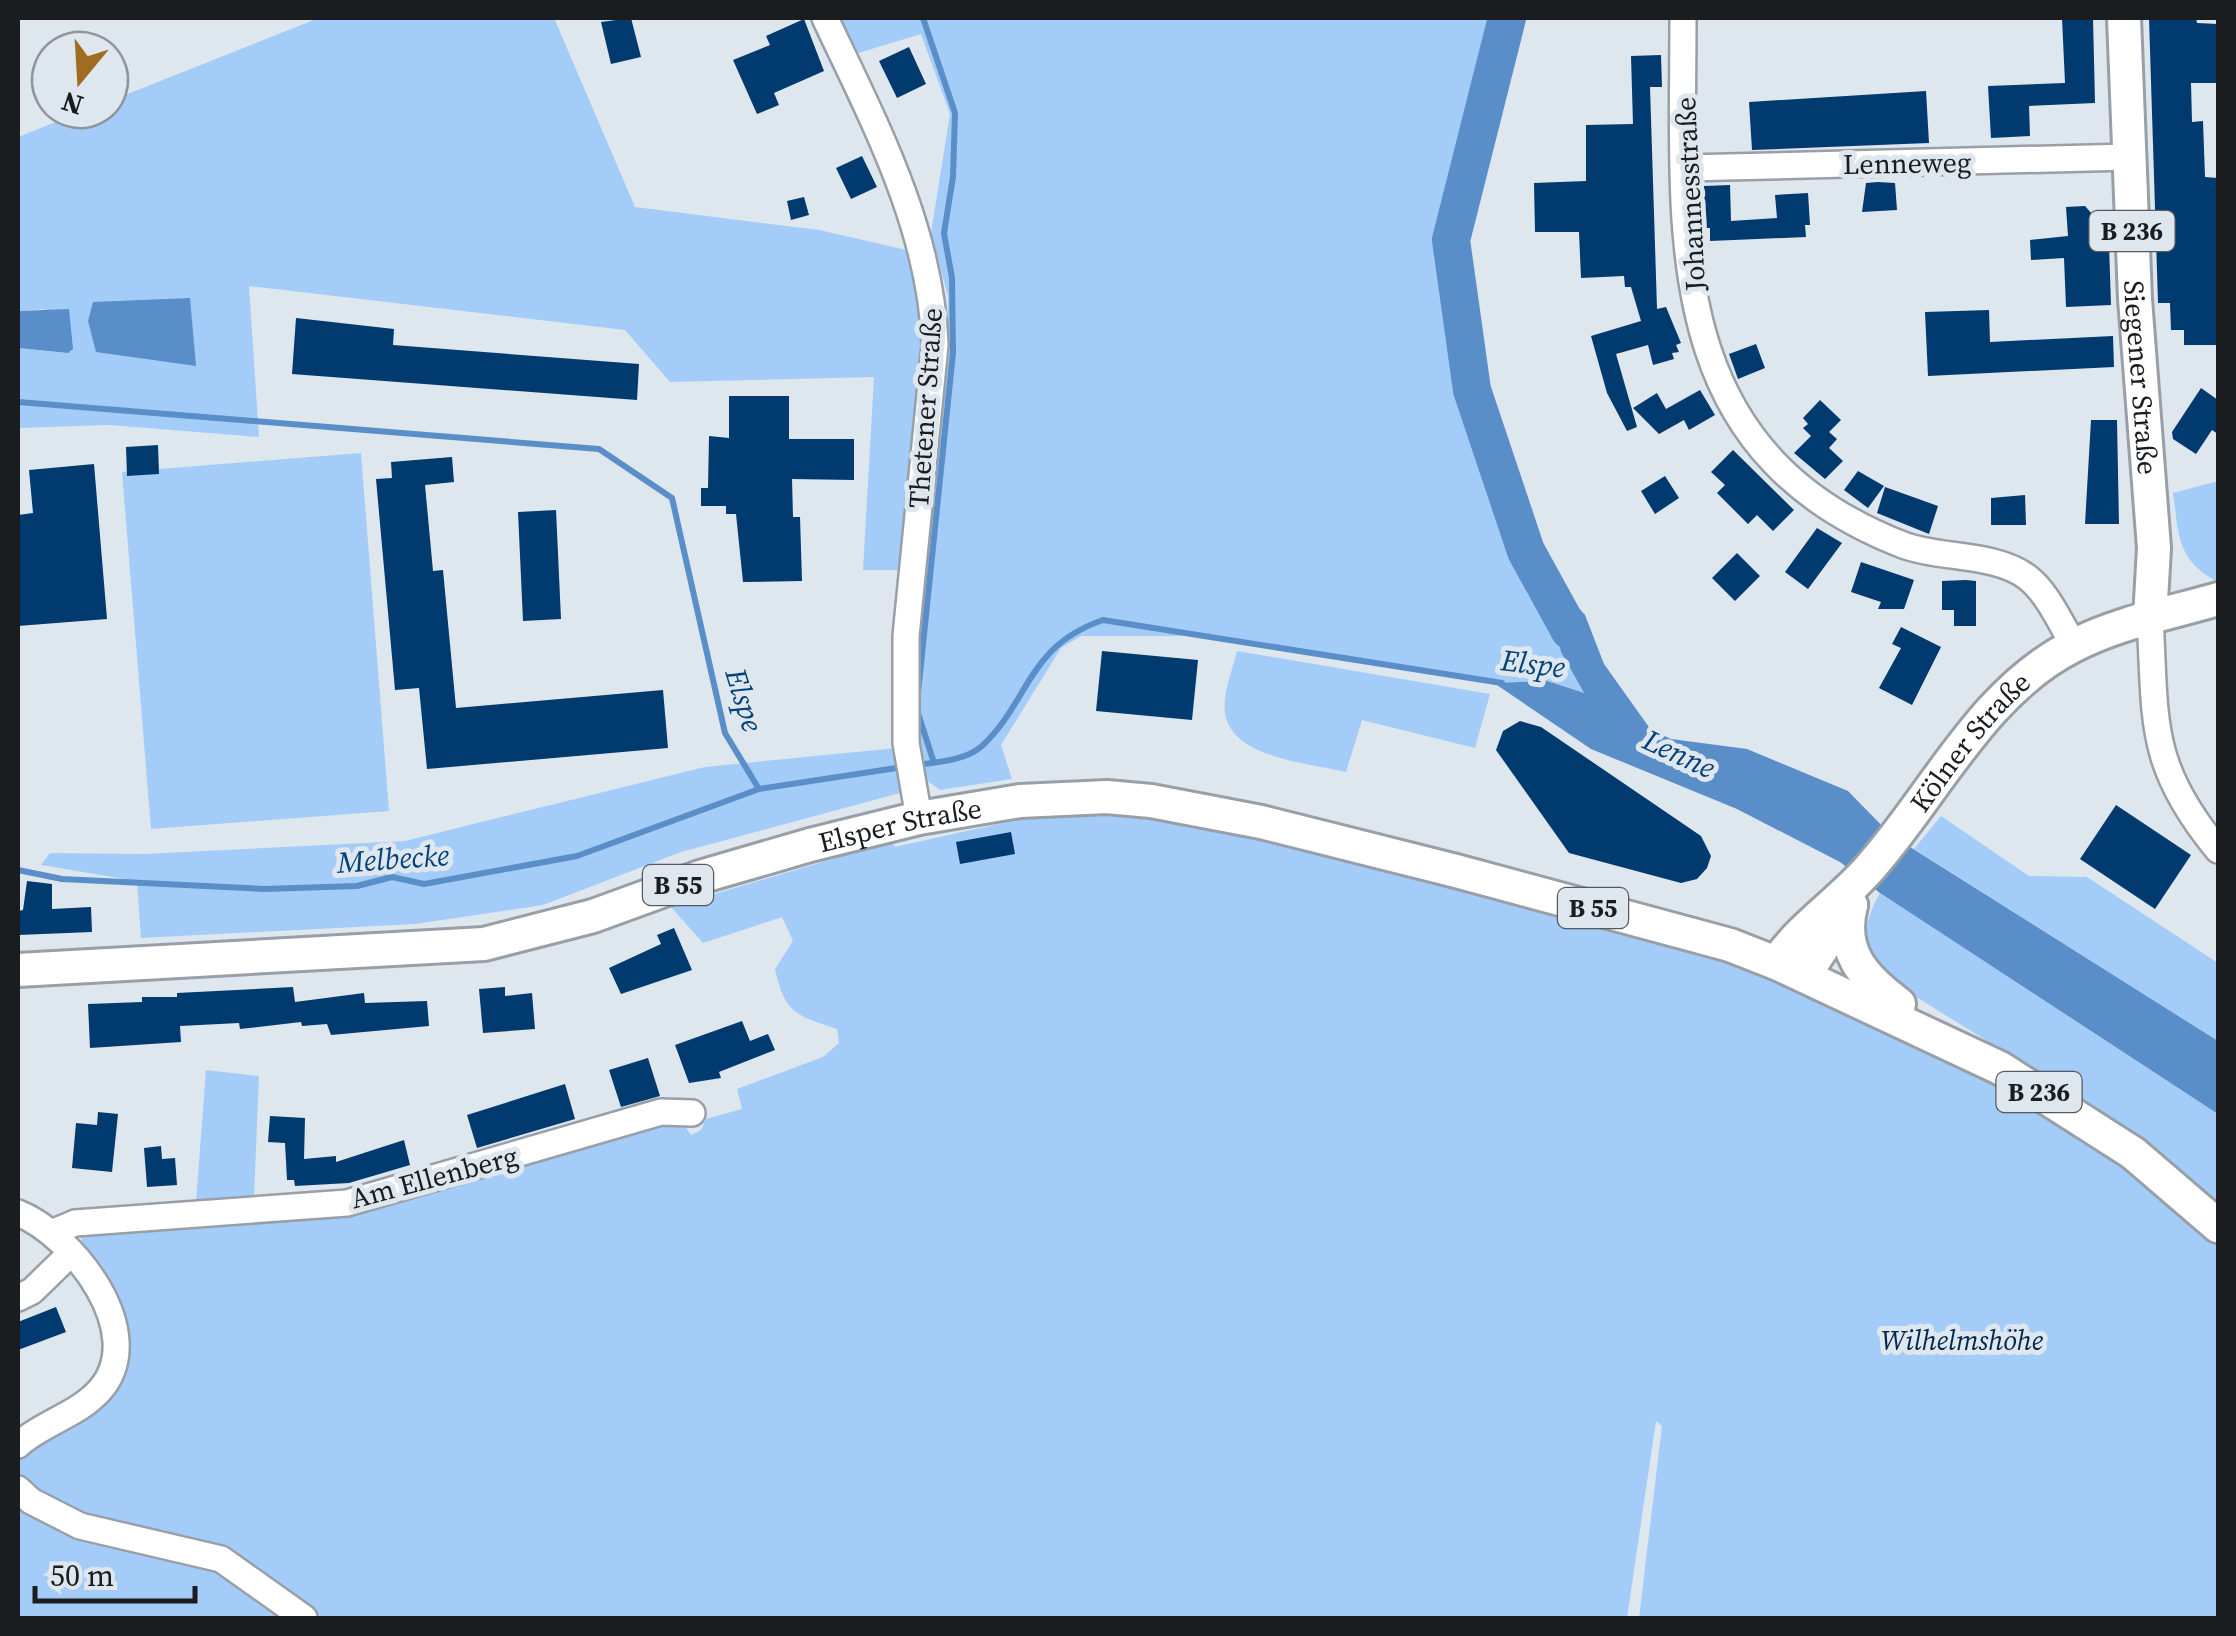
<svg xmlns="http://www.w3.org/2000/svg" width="2236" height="1636" font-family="'Source Serif 4',serif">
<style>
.green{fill:#a4ccf9}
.water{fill:#598ec9}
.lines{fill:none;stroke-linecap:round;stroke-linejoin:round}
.stream{stroke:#598ec9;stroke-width:6}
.river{stroke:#598ec9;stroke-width:38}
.building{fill:#003a6e}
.minor-casing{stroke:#989fa7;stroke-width:30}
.major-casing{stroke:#989fa7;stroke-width:38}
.minor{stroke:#fff;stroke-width:25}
.major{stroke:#fff;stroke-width:32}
.labels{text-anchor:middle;stroke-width:10;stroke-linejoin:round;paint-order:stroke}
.shield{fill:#dee6ee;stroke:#55595d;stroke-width:2.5}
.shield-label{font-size:25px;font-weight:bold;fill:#1a1c1f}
.street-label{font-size:28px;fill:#1a1c1f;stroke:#dee6ee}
.park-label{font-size:28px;font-style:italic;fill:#01294f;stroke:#dee6ee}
.water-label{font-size:30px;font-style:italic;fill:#044279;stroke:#dee6ee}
</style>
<rect width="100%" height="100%" fill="#dee6ee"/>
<!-- green -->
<path class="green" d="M319,18H554L635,207L819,230L911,251L924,317L901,570H863L874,377L670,382L625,330L249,286L259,437L109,425L18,428V348L67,353L45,309L18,311V137L86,110H110V101Z
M834,18H1515L1451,223L1466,335L1541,566L1561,652L1585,695L1547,681L1493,683L1192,636H1081L1061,648L1001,745L1012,779L940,790L925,779C902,634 935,478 948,333V296L931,233L950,114L921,34L852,55Z
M361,453L389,811L151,829L122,472Z
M2218,481V580L2216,581C2176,559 2179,534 2173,493Z
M1237,651L1490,694L1475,748L1362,720L1346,772C1310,763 1232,759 1225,713C1222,695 1233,668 1237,651Z
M897,748L900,793L681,852L543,905L415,924L141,938L137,881L41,865L50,853L144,854L405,841L705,767Z
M1136,813L1202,824L1360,863L1835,993L2021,1084L2218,1241V1618H1639L1662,1426L1656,1421L1627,1618H18V1447L116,1378L82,1254L81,1232L218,1221L660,1122L684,1125L691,1135L701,1130L706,1119L742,1109L737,1089L823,1057L839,1043L837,1029C795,1015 785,1013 775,969L793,941L782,917L703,943L671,907L893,841L894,847L1030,817Z
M1941,816L2029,876L2087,877L2218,963V1041L1914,849Z
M1880,893L2218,1114V1209L2087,1103L1889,980C1863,948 1859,931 1880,893Z
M206,1070L259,1076L254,1196L196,1202Z"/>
<!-- water -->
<path class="water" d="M190,298L196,366L96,352L88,321L93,302Z
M69,309L73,349L68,353L18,348V311Z
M1541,566L1585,615L1604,664L1651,730L1671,739L1747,749L1848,791L1891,835L2218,1041V1114L1880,893L1840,862L1737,809L1591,749L1494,683L1547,681L1584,693L1561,652Z"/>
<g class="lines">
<!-- stream -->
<path class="stream" d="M18,402L599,449L672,498L725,733L759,789L903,767
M918,693L953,353L952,278L944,233L953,177L955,113L923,18
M917,710L934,763
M916,765C937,762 965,761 982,746C1030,701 1027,646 1103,620L1502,683
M18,870L62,879L264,889L357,886L392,877L424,884L577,856L759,789"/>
<!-- river -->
<path class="river" d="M1507,18L1451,240L1472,390L1526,551L1570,631"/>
</g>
<!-- building -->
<path class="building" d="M631,18L641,57L611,64L601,22Z
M2062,18H2093L2095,103L2029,106L2030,136L1991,138L1988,86L2065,83Z
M2149,18H2196L2197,23L2218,24V83H2191L2192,122L2203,121L2205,177L2218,178V345H2184V330H2171L2170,303H2158Z
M804,19L824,71L774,93L779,105L757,114L733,60L770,45L766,36Z
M909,47L926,84L897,98L879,61Z
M1661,55L1662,87H1650L1657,309L1666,307L1681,343L1676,345L1679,352L1672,353L1674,359L1653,365L1648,345L1616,354L1637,427L1627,431L1607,393L1591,336L1641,321L1631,287H1625L1624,276L1581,278L1579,232H1535L1534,183L1586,181V125L1633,124L1631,56Z
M1926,91L1929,143L1752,150L1749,102Z
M862,156L877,187L851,199L836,168Z
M1878,182L1895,183L1897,210L1862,212L1866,183Z
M1730,185L1731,221L1777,218L1775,195L1808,193L1810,225H1805L1806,237L1710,241V228H1704V186Z
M804,197L809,215L791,220L787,201Z
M2085,206L2092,214H2108L2111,305L2066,307L2064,258L2031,260L2030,240L2068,236L2066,207Z
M1989,310L1990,342L2113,336L2114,367L1928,376L1925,312Z
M296,318L394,329L393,345L639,364L637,400L292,374Z
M1756,344L1765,368L1738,379L1729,354Z
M2201,388L2218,400V434L2212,430L2196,454L2173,439L2172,432Z
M1700,390L1715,415L1689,430L1684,420L1659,434L1633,408L1657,393L1666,409Z
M729,396H789V439H854V480L792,479L793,517H800L802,581L743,582L736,514H726V506H701V488H708L709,436L729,438Z
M1820,400L1841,420L1829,432L1837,439L1829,448L1843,461L1825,479L1794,453L1811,436L1803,428L1808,424L1803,418Z
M2091,420H2117L2119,524H2085Z
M158,445L159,474L127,476L126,447Z
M1733,450L1794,510L1773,531L1757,515L1748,524L1717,493L1725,485L1711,472Z
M452,457L454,482L425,485L433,571L443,570L456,708L663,690L668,748L427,769L419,688L395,690L376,479L392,478L391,462Z
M94,464L107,619L18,626V515L33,513L29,470Z
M1858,471L1884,486L1868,508L1844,490Z
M1665,476L1679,498L1655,514L1641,491Z
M1885,487L1938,506L1929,534L1877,513Z
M2025,495L2026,525H1991V498Z
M556,510L561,619L523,621L518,512Z
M1817,528L1842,543L1808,589L1785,572Z
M1737,553L1760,576L1735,601L1712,578Z
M1861,562L1914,580L1904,609H1878L1881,602L1851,592Z
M1966,580L1976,581V626H1954V610H1942V581Z
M1901,627L1941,647L1912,705L1879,688L1901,648L1892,644Z
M1102,651L1198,660L1192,720L1096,711Z
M1520,721L1541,727L1701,836L1711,856L1707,868L1697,879L1681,883L1569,853L1496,750L1503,731Z
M2116,805L2191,855L2155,909L2080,859Z
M1011,832L1015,854L960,864L956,842Z
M27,881L52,884V909L91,907L92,932L18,935V911L23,910Z
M674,928L692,970L621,994L609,968L661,944L657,935Z
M293,987L295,1002L364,993L365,1003L427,1001L429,1026L331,1035L327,1024L302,1026L301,1022L240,1029L239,1023L180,1026L181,1042L90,1048L88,1004L142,1002V997H177V993Z
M505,987V996L532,993L535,1029L483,1033L479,989Z
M742,1021L750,1041L768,1034L775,1050L719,1072L721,1078L689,1083L675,1045Z
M648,1058L660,1096L621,1107L609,1070Z
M565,1084L575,1119L477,1148L467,1115Z
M98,1112L118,1114L112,1172L72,1168L76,1123L97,1125Z
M270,1116L305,1118L304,1159L336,1156V1162L404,1140L410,1165L349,1183L295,1186L294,1180H287L285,1143L268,1142Z
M161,1146L162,1159L175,1158L177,1185L147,1187L144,1148Z
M56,1307L66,1332L18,1350V1322Z"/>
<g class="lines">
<!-- minor casing -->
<g class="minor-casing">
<path id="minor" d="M825,18C874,122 931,228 935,345L906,636V743L919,818
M1683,18C1683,236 1659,450 1903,545C1940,559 1995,553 2027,577C2048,593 2060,623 2074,645
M1685,168L2129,157
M2150,618C2156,721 2147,764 2218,850
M18,1213C73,1235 150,1333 100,1390C78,1415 42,1423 18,1445
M51,1233L75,1223L347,1203L661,1112L692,1113
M18,1298L32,1291L69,1255
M18,1489L31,1501L80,1526L221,1559L304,1618"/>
</g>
<!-- major casing -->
<g class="major-casing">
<g id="major">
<path id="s1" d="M2124,18L2135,299L2154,548L2150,618"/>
<path d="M1851,905C1839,952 1864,978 1899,1004"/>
<path id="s2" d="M1776,963C1802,926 1837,904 1867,871C1933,798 1981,692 2073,646C2117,623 2170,613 2218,599"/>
<path d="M1781,964L1813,962L1851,905"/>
<path id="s3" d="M18,970L484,944L593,916L700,877L810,845L919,818L1020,801L1107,797L1151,801L1261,822L1456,871L1730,945L1776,963L2000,1068L2133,1153L2218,1226"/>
</g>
</g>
<!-- minor -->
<use href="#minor" class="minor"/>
<!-- major -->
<use href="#major" class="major"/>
</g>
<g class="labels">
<!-- shield labels -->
<g class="shield">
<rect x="2089.5" y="211" width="85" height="40" rx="8"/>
<rect x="643" y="865" width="70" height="40" rx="8"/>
<rect x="1558" y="888" width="70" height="40" rx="8"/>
<rect x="1996.5" y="1072" width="85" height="40" rx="8"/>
</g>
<g class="shield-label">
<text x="2132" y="240">B 236</text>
<text x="678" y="894">B 55</text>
<text x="1593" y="917">B 55</text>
<text x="2039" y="1101">B 236</text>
</g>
<!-- street labels -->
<g class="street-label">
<text transform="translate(1907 163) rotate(-1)" y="10">Lenneweg</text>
<text transform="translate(1690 194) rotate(-93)" y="10">Johannesstraße</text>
<text dy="10" stroke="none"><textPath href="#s1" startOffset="360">Siegener Straße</textPath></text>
<text transform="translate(925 408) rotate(-86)" y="10">Thetener Straße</text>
<text dy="10" stroke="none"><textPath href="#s2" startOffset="295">Kölner Straße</textPath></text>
<text dy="10" stroke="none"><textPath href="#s3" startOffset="900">Elsper Straße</textPath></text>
<text transform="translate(434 1177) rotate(-15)" y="10">Am Ellenberg</text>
</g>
<!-- park labels -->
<g class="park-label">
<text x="1962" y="1350">Wilhelmshöhe</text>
</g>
<!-- water labels -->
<g class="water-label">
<text transform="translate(1533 664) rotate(7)" y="10">Elspe</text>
<text transform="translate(744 700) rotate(73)" y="10">Elspe</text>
<text transform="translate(1679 754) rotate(25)" y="10">Lenne</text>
<text transform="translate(393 859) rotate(-4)" y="10">Melbecke</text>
</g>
</g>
<!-- border -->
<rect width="2236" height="1636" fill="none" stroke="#1a1c1f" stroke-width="40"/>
<!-- north arrow -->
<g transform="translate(80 80) rotate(198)"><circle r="48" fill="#dee6ee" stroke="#90959b" stroke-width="2.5"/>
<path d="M0-8L18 38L0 25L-18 38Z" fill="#9f6c22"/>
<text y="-15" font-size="28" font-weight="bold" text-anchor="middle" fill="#1a1c1f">N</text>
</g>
<!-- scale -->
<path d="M35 1586v15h160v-15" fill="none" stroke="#1a1c1f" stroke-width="5"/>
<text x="50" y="1586" font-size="30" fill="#1a1c1f" stroke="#dee6ee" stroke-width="8" paint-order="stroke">50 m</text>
</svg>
